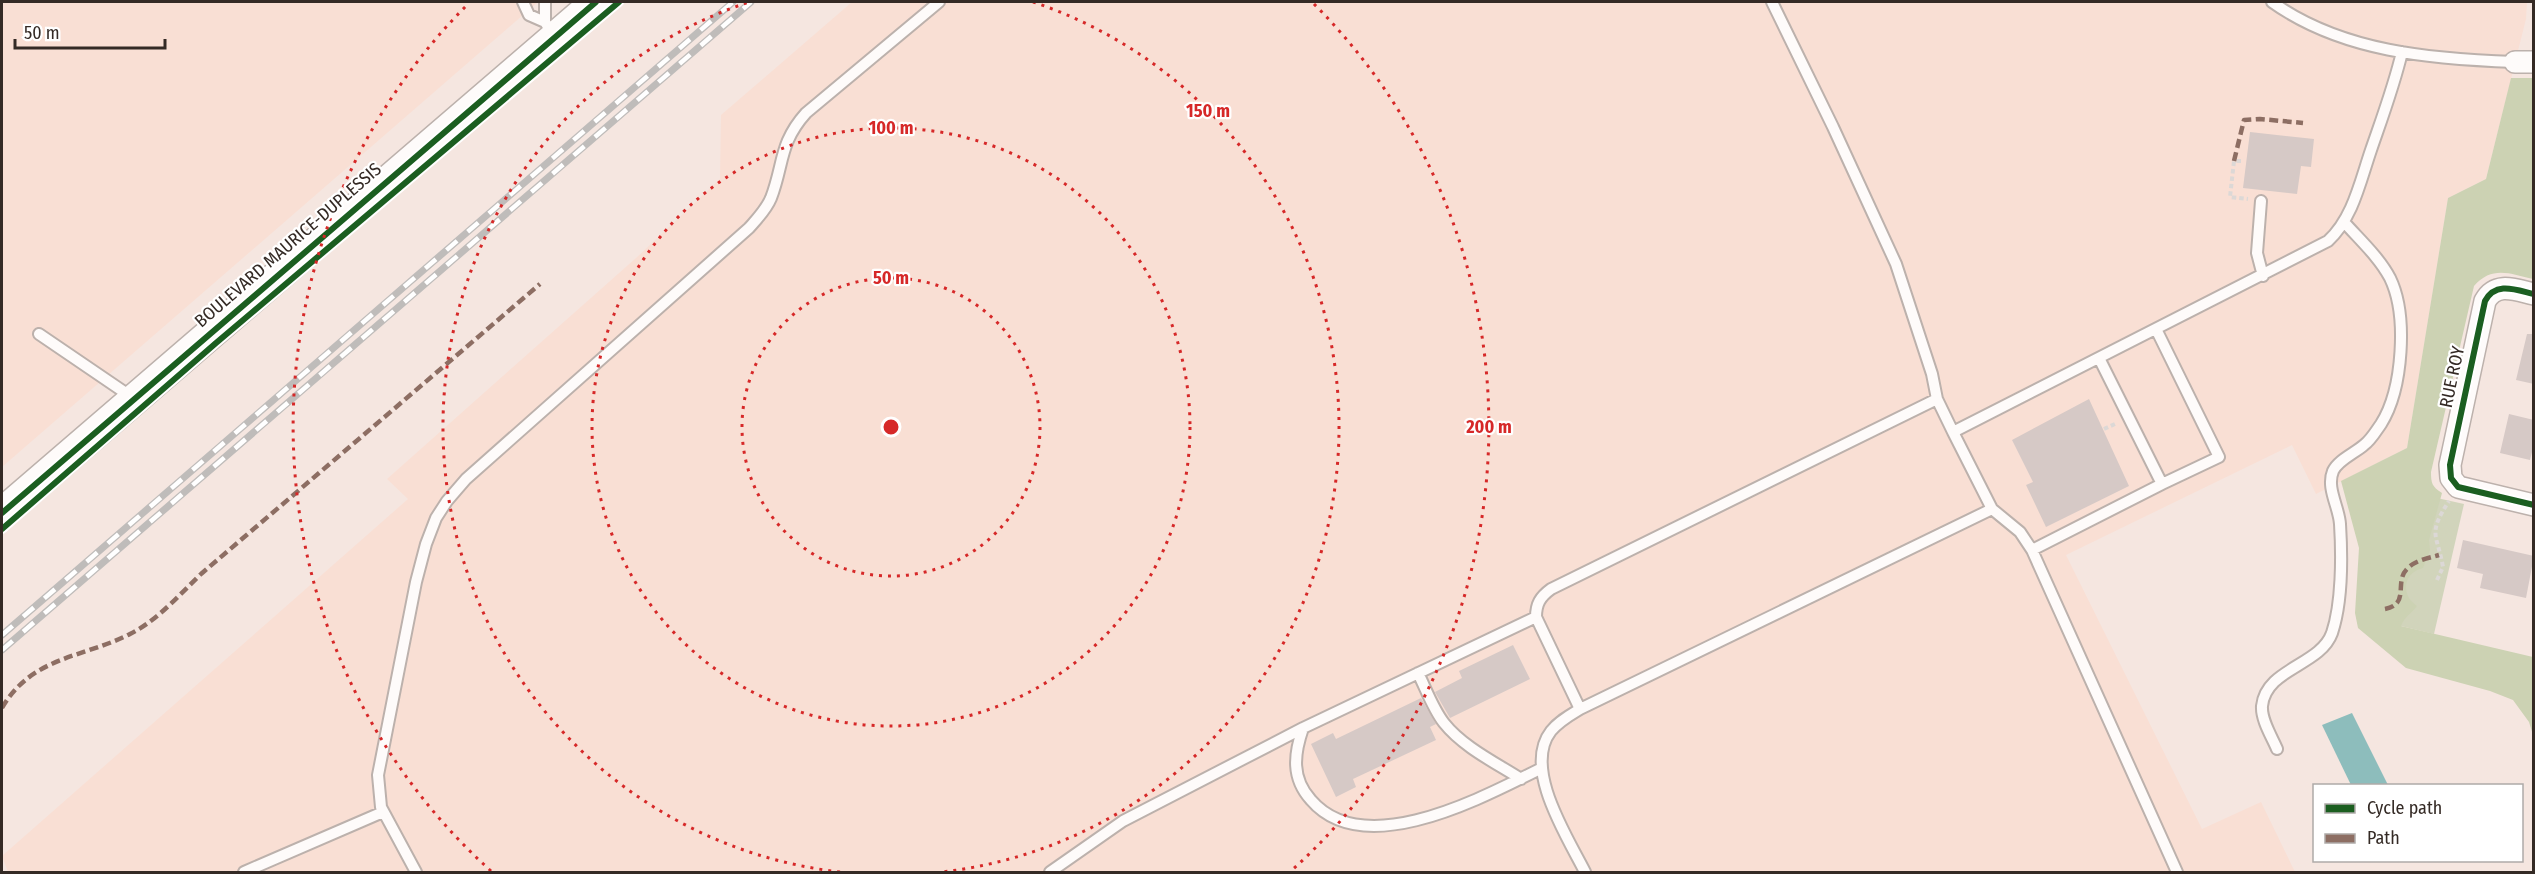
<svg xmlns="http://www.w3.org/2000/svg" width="2535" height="874" font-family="'Fira Sans Condensed',sans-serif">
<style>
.built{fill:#f9dfd4}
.green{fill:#d1d4bb}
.forest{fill:#ccd2b3}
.water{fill:#8dbdbc}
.building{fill:#d6c9c6}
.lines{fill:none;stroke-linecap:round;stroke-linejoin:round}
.lane-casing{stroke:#bcb1ac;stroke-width:14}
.street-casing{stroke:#bcb1ac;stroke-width:24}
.secondary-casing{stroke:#bcb1ac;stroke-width:33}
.path{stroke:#dcd8d6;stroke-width:4;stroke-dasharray:4.5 3;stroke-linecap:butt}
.lane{stroke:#fefbfa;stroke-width:10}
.street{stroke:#fefbfa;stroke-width:21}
.secondary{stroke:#fefbfa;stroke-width:30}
.rail-casing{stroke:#bfbcba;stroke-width:7}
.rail{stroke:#fff;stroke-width:4.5;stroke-dasharray:14;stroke-linecap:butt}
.quiet{stroke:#8d6e63;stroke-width:4.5;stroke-dasharray:9 4.5;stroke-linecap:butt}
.cycleway-casing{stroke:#fff;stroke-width:10}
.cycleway{stroke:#1b5e20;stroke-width:6}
.ring{fill:none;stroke:#d62828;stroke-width:3;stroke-dasharray:3 6}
.labels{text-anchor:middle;stroke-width:4.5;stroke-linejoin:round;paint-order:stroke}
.street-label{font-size:18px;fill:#342a25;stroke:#fff}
.centre{fill:#d62828;stroke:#fff;stroke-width:3}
.ring-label{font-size:18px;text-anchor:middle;font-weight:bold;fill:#d62828;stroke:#fff;stroke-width:4.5;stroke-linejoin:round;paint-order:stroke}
</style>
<rect width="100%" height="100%" fill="#f5e6e0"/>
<!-- built -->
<path class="built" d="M2,2H538L2,467Z
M852,2H2527L2526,19L2486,179L2448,198L2407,448L2316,494L2292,445L2066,555L2202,829L2261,802L2295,872H8L2,856L408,499L387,479L636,258L720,179L721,115Z"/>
<!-- green -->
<path class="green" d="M2401,490L2464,504L2434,634L2372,619Z"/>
<!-- forest -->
<path class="forest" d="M2511,78H2533V279C2511,274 2492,265 2474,286L2431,472C2431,483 2432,487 2442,493L2429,540L2430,550L2423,568C2402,573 2401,596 2417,606C2412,613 2404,617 2401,626L2533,657V735L2529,722L2513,700L2490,691L2406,668L2358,628L2355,613L2359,548L2341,481L2407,448L2448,198L2486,179Z"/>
<!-- water -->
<path class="water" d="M2352,713L2388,785H2351L2322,725Z"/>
<!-- building -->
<path class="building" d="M2250,132L2314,139L2311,167L2301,166L2297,194L2243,188Z
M2527,334H2534V384L2516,380Z
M2089,399L2129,486L2046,527L2026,485L2033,482L2012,440Z
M2509,414L2534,420V444L2530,460L2500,453Z
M2463,540L2534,556L2526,598L2480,588L2483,574L2457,568Z
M1513,645L1530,679L1450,718L1435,692L1462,678L1459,671Z
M1421,698L1436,724L1430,727L1436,740L1353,779L1356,787L1336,797L1311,744L1333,733L1336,739Z"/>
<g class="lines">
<!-- lane casing -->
<g class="lane-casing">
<path id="lane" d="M523,2L529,15L545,22
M545,2V22L553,35
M1772,2L1833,127L1896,264L1932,374L1937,399L1953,432
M2272,2C2342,52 2431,59 2515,62
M2261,201L2257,253L2263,276
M2156,329L2219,457L2162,484
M39,334L133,398
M2032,550L2162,484L2099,358
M1536,617C1536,604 1540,597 1551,589L1937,399
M1418,673C1426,689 1433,709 1444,723C1463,747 1496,763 1521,779
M1580,709C1570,715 1559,721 1551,731C1522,768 1568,838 1585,872
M1303,728C1294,754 1291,778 1311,800C1364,862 1483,797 1540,769
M2277,749C2272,737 2261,720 2262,706C2266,668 2320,666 2332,633C2342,603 2342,556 2340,524C2339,507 2326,488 2333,471C2338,460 2355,453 2364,445C2371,440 2376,431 2381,424C2403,389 2408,315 2390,278C2379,257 2359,239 2344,222
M244,872L383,812
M416,872L381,807L378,775L416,582L426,544L436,518L447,501L466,479L749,228C757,219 766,210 771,198C784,164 779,143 806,113L939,2
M1050,872L1123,821L1303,728L1536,617L1580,709L1992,509
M2177,872L2032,550L2020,532L1992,509L1953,432L2328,241C2353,218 2360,182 2371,150C2382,118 2394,86 2402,52"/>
</g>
<!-- street casing -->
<g class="street-casing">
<path id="street" d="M2515,62H2534
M2534,294C2516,290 2496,281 2485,301L2450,465L2451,478L2458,487L2534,505"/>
</g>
<!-- secondary casing -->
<g class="secondary-casing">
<path id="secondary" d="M2,513L596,2"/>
</g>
<!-- path -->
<path class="path" d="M2241,161H2234L2230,197L2248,199
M2104,429L2117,423
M2437,580L2443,567C2437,533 2427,535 2449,501"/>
<!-- lane -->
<use href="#lane" class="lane"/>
<!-- street -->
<use href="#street" class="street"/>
<!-- secondary -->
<use href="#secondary" class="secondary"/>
<!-- rail casing -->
<g class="rail-casing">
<path id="rail" d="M2,635L733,2
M2,650L751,2"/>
</g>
<!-- rail -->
<use href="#rail" class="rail"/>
<!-- quiet -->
<path class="quiet" d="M2234,161L2244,120L2260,119L2303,123
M2385,609C2411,604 2393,581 2408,568C2416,560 2429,558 2439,555
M2,708C32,656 83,658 130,634C158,620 179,595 201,574L540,284"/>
<!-- cycleway casing -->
<g class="cycleway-casing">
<path id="cycleway" d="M2534,294C2516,290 2496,281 2485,301L2450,465L2451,478L2458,487L2534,505
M2,513L596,2
M2,529L216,343L619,2"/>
</g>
<!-- cycleway -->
<use href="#cycleway" class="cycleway"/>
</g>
<!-- distance rings -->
<g class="ring">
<circle cx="891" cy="427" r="149"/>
<circle cx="891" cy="427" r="299"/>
<path d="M840 872A448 448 0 0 1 749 2M1033 2A448 448 0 0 1 942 872"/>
<path d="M491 871A598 598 0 0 1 468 4M1314 4A598 598 0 0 1 1291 871"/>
</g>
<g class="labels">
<!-- street labels -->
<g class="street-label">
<text transform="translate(288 245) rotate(-41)" y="6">BOULEVARD MAURICE-DUPLESSIS</text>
<text transform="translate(2452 377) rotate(-78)" y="6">RUE ROY</text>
</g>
</g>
<circle cx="891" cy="427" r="9" class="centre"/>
<g class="ring-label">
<text x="1208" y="117">150 m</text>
<text x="891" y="134">100 m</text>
<text x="891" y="284">50 m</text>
<text x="1489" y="433">200 m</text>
</g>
<!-- border -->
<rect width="2535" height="874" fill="none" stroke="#342a25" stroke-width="6"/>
<!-- legend -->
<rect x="2313" y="784" width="210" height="78" fill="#ffffff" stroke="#aeaaa8" stroke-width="1.5"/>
<rect x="2325" y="804" width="30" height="9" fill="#1b5e20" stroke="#aeaaa8" stroke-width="1.5"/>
<text x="2367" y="814" font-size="18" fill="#342a25">Cycle path</text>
<rect x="2325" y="834" width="30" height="9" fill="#8d6e63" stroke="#aeaaa8" stroke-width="1.5"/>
<text x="2367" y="844" font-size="18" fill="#342a25">Path</text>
<!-- scale -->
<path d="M15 39v9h150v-9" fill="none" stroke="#342a25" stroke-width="3"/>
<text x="24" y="39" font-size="18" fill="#342a25" stroke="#ffffff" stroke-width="4.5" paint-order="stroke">50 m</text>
</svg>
